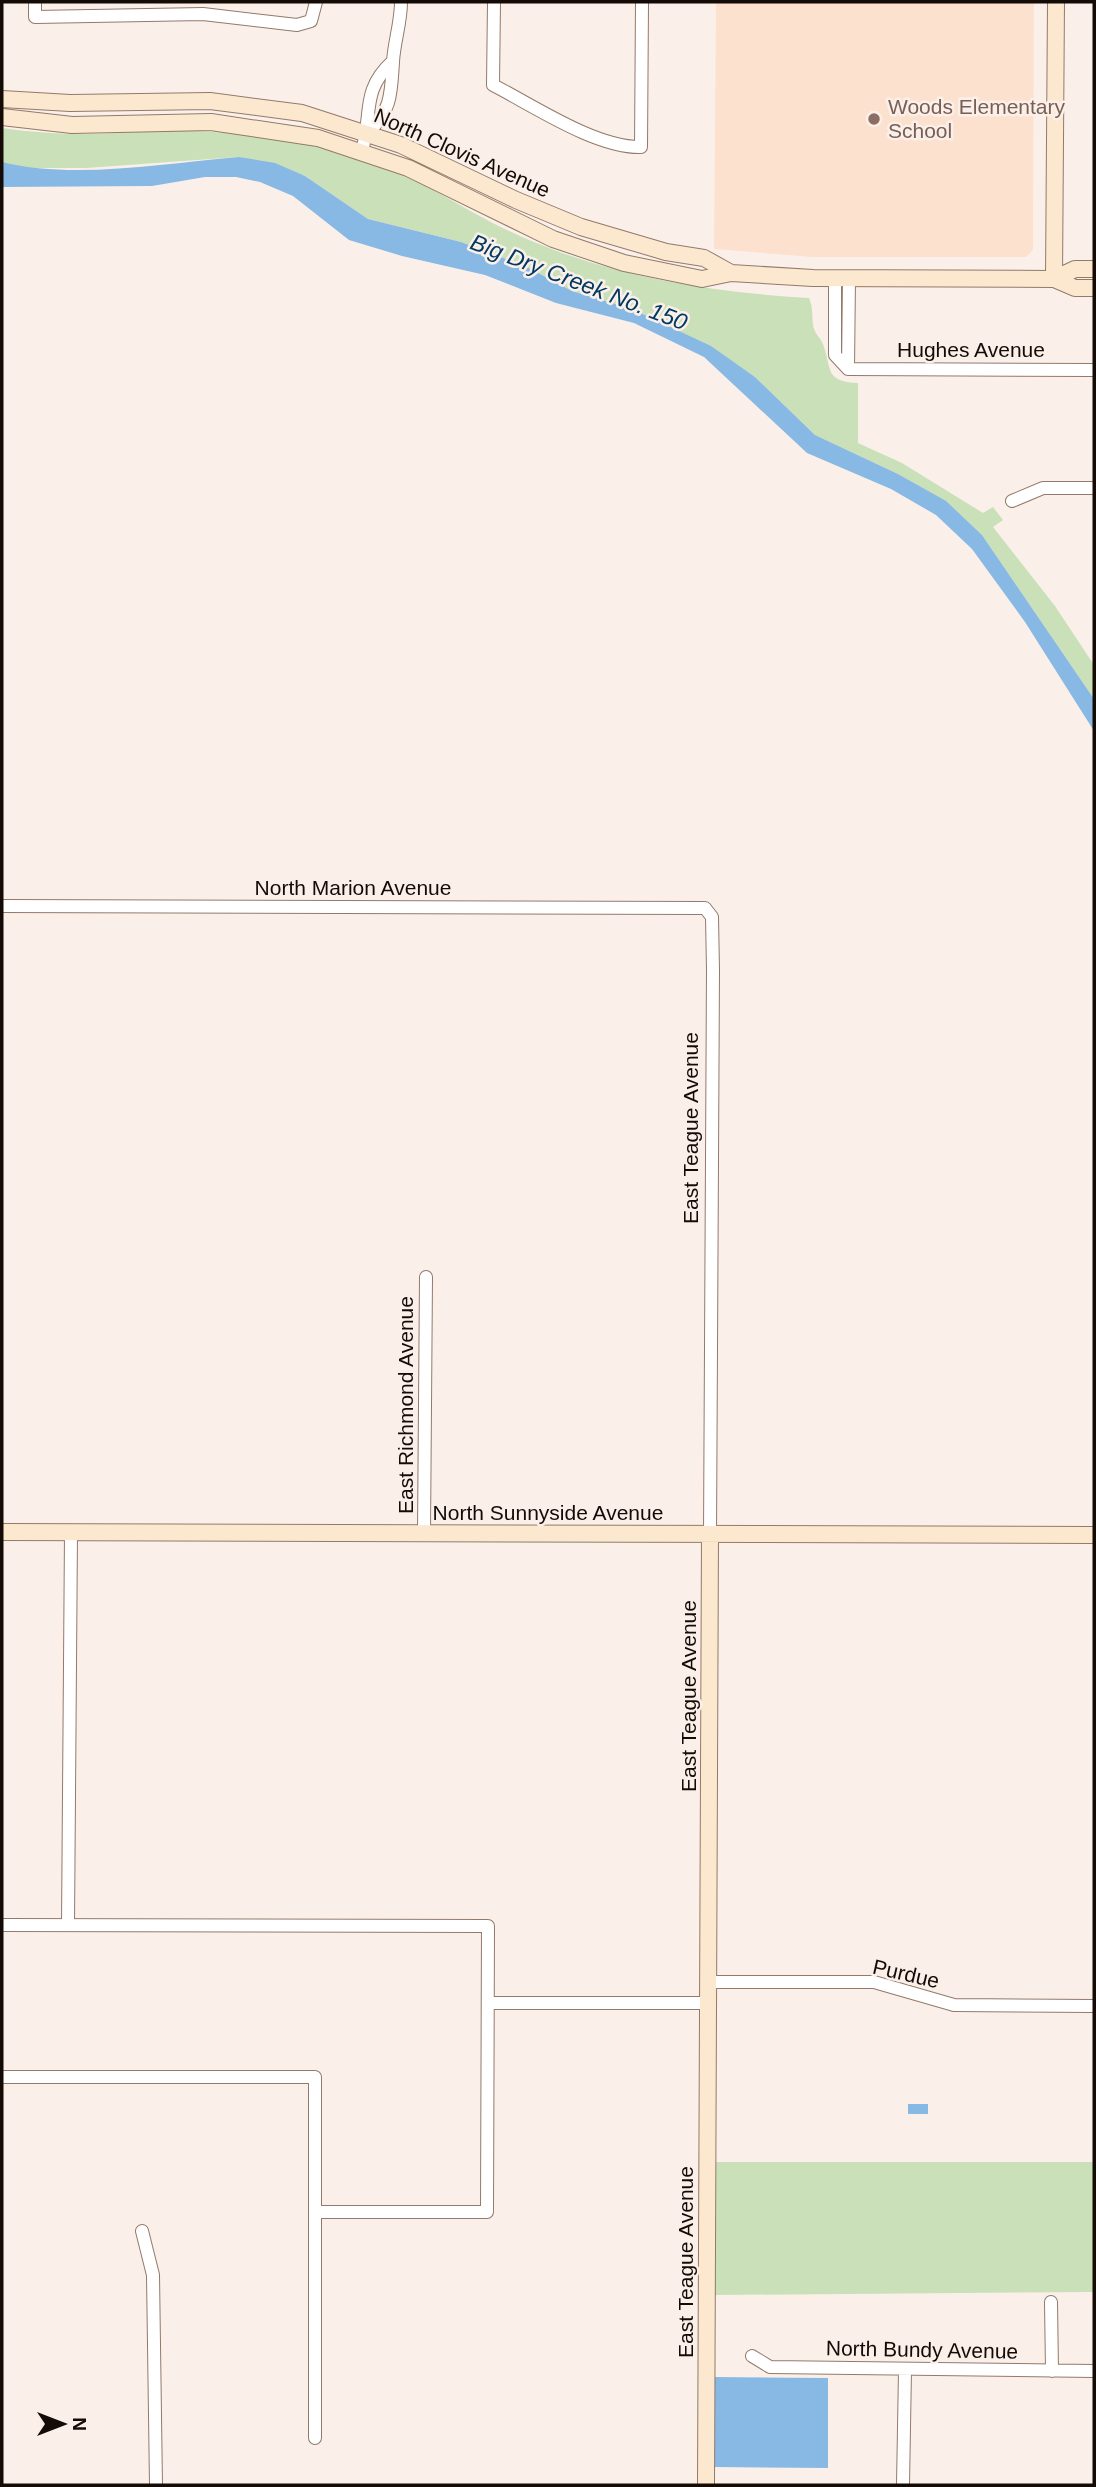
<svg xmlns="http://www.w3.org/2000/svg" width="1096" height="2487" font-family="Arial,sans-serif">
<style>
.built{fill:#fce1cf}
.green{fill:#cae0b9}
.water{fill:#88b8e4}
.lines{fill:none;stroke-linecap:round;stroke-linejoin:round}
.street-casing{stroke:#927a6b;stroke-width:14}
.secondary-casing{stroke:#927a6b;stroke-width:18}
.street{stroke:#fff;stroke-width:12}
.secondary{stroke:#fbe8ce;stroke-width:16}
.education-dot{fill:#8d6e63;stroke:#fbf0e9;stroke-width:2.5}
.labels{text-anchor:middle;stroke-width:5;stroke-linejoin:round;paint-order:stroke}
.education-label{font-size:21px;fill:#785e54;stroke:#fbf0e9;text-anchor:start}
.street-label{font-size:21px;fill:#140b06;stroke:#fbf0e9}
.water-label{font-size:23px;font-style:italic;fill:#003962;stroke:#fbf0e9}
</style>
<rect width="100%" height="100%" fill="#fbf0e9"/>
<!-- built -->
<path class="built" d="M716,2H1034L1033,250L1026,257H812L714,249Z"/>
<!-- green -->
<path class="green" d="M2,128C30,132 58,134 86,134C113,134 139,130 166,130C225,130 286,139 344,153C407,168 461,210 520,236C612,277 709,292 809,298C813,307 812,315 813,325C814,333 820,337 823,344C832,368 824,382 858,383V443L902,463L983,513L993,507L1003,520L993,527L1055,606L1094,665V699L982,535L945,501L898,474L815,435L755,377L710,346L632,309L572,291L525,266L461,242L368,219L305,176L239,157L86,168H27L2,162Z
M715,2162H1094V2292L715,2295Z"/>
<!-- water -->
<path class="water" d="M239,157L275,163L305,176L368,219L461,242L525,266L572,291L632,309L711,346L755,377L815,435L898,474L946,501L982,535L1094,699V731L1025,622L972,549L936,515L891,489L807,453L704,357L634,323L556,303L485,275L402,256L349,240L293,196L260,182L236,177H205L152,186L2,187V162C74,180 165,163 239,157Z
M908,2104H928V2114H908Z
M715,2377L828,2378V2468L714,2467Z"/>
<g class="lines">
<!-- street casing -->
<g class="street-casing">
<path id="street" d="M35,2V17L203,14L297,25L311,21L316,2
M494,2L493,85C534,106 596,148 641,147L642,2
M368,132C392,111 391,92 393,62C394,42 401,23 401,2
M362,150C373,115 360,91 393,61
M835,278V355L848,369
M848,369L1094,370
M848,369L849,278
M1012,501L1043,488H1094
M2,906L705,908L712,917L713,970L710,1535
M424,1534L426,1277
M2,1925L488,1926L487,2212H315
M68,1925L71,1533
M709,1982H874L954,2005L1094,2006
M488,2003H709
M2,2077H315V2438
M142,2231L153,2275L156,2485
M1051,2302L1052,2371
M752,2356L770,2367L1094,2371
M903,2485L905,2370"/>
</g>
<!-- secondary casing -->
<g class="secondary-casing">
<path id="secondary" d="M2,99L70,103L210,101L302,113L401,145L516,200L581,227L666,252L704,258L731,273
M2,117L72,125L211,122L318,138L408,168L553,239L624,263L702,279L731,273L813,278L1054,279L1075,288H1094
M1054,279L1056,2
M1054,279L1075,269H1094
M2,1532L1094,1535
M706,2485L710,1535"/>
</g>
<!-- street -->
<use href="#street" class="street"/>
<!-- secondary -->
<use href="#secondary" class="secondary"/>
</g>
<!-- markers -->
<circle class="education-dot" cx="874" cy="119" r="7"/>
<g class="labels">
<!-- education labels -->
<g class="education-label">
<text x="888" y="114">Woods Elementary<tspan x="888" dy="24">School</tspan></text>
</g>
<!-- street labels -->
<g class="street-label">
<text transform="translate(462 153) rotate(24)" y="7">North Clovis Avenue</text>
<text x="971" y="357">Hughes Avenue</text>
<text x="353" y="895">North Marion Avenue</text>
<text transform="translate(691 1128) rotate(-90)" y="7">East Teague Avenue</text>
<text transform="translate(406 1405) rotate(-90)" y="7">East Richmond Avenue</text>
<text x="548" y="1520">North Sunnyside Avenue</text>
<text transform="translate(689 1696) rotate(-90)" y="7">East Teague Avenue</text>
<text transform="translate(906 1974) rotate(13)" y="7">Purdue</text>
<text transform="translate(686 2262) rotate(-90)" y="7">East Teague Avenue</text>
<text transform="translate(922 2350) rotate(1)" y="7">North Bundy Avenue</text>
</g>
<!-- water labels -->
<g class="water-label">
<text transform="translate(579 282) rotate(21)" y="8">Big Dry Creek No. 150</text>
</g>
</g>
<!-- border -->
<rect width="1096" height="2487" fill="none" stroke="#140b06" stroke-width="7"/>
<!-- north arrow -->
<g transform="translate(63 2424) rotate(90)" stroke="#fbf0e9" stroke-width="5" paint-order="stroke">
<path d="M0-5L12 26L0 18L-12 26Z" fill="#140b06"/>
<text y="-10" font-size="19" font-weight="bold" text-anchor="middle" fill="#140b06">N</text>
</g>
</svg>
